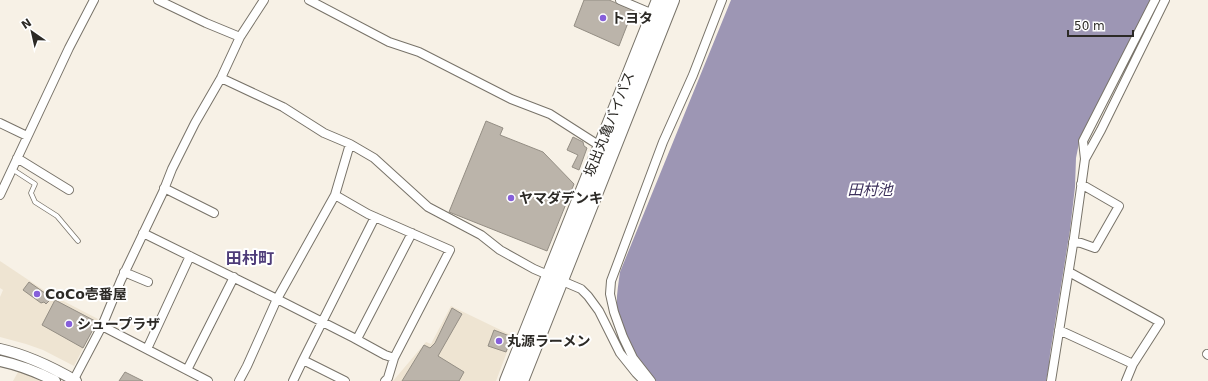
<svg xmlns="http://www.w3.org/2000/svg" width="1208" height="381" font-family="'DejaVu Sans','Noto Sans JP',sans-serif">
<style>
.built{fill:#eee4d2}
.water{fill:#9d96b4}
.building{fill:#bbb4aa;stroke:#948e84}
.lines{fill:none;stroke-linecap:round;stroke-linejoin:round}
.service-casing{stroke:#787369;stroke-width:5.5}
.minor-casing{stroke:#787369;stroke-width:10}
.tertiary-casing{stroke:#787369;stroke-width:12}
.trunk-casing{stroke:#787369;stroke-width:16}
.service{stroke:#fff;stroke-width:4}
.minor{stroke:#fff;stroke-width:8}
.tertiary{stroke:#fff;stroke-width:10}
.trunk{stroke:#fff;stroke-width:14}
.poi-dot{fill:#865fda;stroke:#fff;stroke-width:1.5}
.labels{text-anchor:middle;stroke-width:4;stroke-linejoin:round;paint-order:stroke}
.poi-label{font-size:14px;font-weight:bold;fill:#2c2a26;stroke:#fff;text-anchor:start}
.street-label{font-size:14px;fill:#2c2a26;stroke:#fff}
.water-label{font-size:15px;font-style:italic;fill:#3c305b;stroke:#fff}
.quarter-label{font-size:16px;font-weight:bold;fill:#4e3c79;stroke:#fff}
</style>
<rect width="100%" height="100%" fill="#f7f1e6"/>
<!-- built -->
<path class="built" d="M0,261L48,293L98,319L74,366L43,350L26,344L0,337V297L3,290L0,288Z
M451,306L513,336L496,381H393L426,342L431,344Z
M18,372L25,373L42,381H13Z"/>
<!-- water -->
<path class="water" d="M731,0H1152L1099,106L1086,127L1079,143L1076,158L1075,187L1070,230L1050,354L1049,366L1046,381H656C642,365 621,339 618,318C615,302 618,287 620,272Z"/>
<!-- building -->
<path class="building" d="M584,0H609L633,10L619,46L574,26Z
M486,121L503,128L500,135L543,152L574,184L547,251L449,212Z
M573,137L583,142L584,146L587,148L579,170L572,167L578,155L567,150Z
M29,282L52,298L46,304L44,302L41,303L23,290Z
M55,300L97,322L83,348L42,325Z
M452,308L462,314L438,356L464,372L459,381H402L424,345L430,348L435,343Z
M494,330L512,337L506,352L488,346Z
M125,372L143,381H119Z"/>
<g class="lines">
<!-- service casing -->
<g class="service-casing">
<path id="service" d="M12,169L35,184L31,193L35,202L57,216L78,241"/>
</g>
<!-- minor casing -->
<g class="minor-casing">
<path id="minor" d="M158,0L206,23L240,37
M309,0L389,42L419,52L511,99L550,114L600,146
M620,0L653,14
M221,78L283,107L324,133L350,144L374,158L428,207L481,235L500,250L534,269L581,289L588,296L599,311L620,353L636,373L644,381
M0,123L27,136
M17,158L69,190
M1085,159L1083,141L1155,0
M164,188L214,213
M0,195L69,48L94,0
M335,195L350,144
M143,233L277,299L354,338L385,355L394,358
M1073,242L1081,243L1095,248L1119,206L1081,184
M124,272L148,282
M1069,272L1160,322L1133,364L1126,381
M102,326L208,381
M1059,330L1133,364
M357,339L412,233
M147,349L190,256
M1207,354L1208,355
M303,360L375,217
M187,370L234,277
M73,381L102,326L121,280L163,192L172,169L195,123L221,78L240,37L264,0
M239,381L247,366L277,299L335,195L368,214L450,250L394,358L388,378L385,381
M293,381L303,360L345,381
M651,381L633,358L623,337L614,312L610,294L611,281L663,142L693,75L722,0
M1051,381L1074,238L1085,159L1101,130L1165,0"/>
</g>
<!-- tertiary casing -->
<g class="tertiary-casing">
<path id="tertiary" d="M0,349C27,355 52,367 76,381
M0,361C19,365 37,372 55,381"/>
</g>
<!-- trunk casing -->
<g class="trunk-casing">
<path id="trunk" d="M507,381L659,0
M521,381L672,0"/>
</g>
<!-- service -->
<use href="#service" class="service"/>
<!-- minor -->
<use href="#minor" class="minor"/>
<!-- tertiary -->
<use href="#tertiary" class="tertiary"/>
<!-- trunk -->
<use href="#trunk" class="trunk"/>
</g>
<!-- markers -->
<g class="poi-dot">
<circle cx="603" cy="18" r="4"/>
<circle cx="511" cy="198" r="4"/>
<circle cx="37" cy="294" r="4"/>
<circle cx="69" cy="324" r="4"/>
<circle cx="499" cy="341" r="4"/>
</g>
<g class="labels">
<!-- poi labels -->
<g class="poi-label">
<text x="611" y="23">トヨタ</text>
<text x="519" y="203">ヤマダデンキ</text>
<text x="45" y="299">CoCo壱番屋</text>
<text x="77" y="329">シュープラザ</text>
<text x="507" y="346">丸源ラーメン</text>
</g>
<!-- street labels -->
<g class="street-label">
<text transform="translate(609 124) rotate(-68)" y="5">坂出丸亀バイパス</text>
</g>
<!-- water labels -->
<g class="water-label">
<text x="870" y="195">田村池</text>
</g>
<!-- quarter labels -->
<g class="quarter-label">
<text x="250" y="264">田村町</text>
</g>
</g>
<!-- north arrow -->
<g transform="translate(32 32) rotate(326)" stroke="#ffffff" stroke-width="3" paint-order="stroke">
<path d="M0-3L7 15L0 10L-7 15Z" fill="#2c2a26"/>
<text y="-6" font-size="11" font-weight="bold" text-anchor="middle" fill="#2c2a26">N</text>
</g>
<!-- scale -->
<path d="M1068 30v6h65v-6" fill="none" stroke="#2c2a26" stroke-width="2"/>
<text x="1074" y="30" font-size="12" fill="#2c2a26" stroke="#ffffff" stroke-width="3" paint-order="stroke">50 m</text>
</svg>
